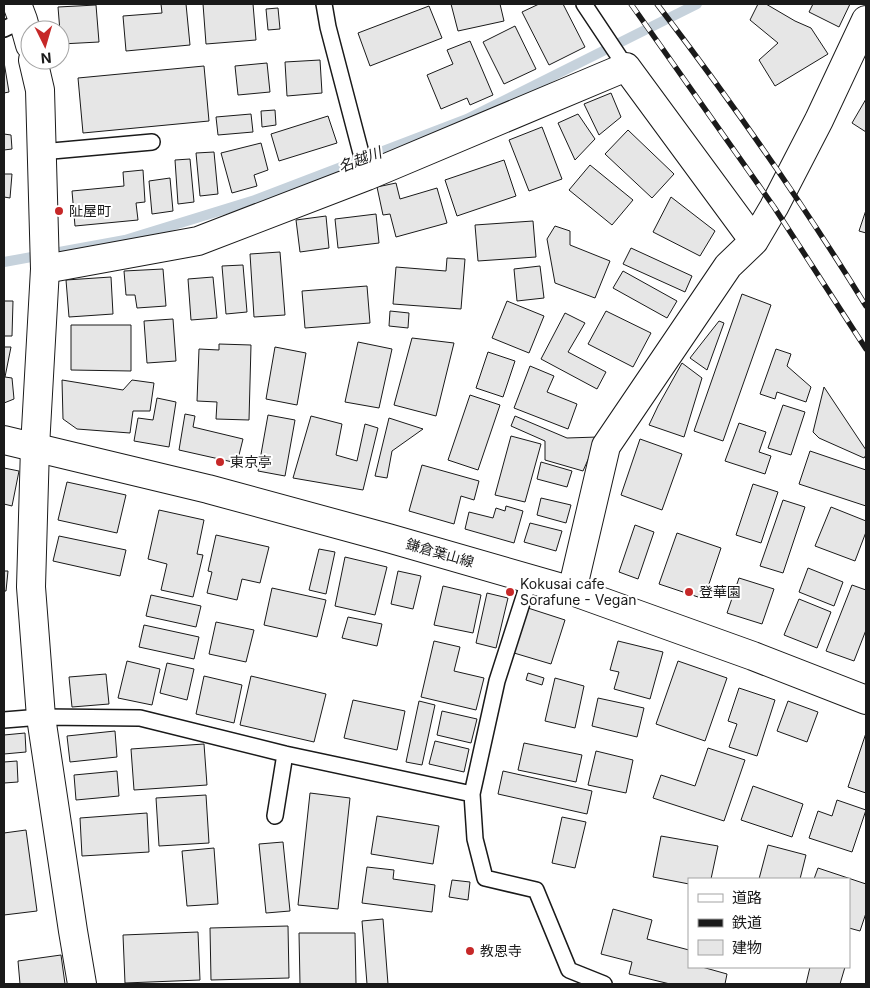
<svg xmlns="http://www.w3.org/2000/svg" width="870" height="988" font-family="Inter,'Noto Sans JP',sans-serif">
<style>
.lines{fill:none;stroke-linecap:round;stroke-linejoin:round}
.stream{stroke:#c6d2dc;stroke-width:10}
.building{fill:#e6e6e6;stroke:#1a1a1a}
.service-casing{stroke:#1a1a1a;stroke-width:18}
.minor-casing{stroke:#1a1a1a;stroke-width:30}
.tertiary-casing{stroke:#1a1a1a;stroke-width:30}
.secondary-casing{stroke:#1a1a1a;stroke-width:30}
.service{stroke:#fff;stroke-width:15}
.minor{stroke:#fff;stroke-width:28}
.tertiary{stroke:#fff;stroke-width:28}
.secondary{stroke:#fff;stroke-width:28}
.rail-casing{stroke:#1a1a1a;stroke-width:5.5}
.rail{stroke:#fff;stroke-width:4;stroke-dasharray:11;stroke-linecap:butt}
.poi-dot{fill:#c62828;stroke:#fff;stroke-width:2}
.labels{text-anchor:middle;stroke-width:4;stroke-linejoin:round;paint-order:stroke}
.poi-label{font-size:14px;fill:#1a1a1a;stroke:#fff;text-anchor:start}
.street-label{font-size:14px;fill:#1a1a1a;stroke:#fff}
.water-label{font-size:15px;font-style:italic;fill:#1a1a1a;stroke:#fff}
</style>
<rect width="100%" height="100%" fill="#fff"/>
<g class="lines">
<!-- stream -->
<path class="stream" d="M4,262L125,240L255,200L467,119L697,4"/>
</g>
<!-- building -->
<path class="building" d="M161,4H186L190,45L126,51L123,16L162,13Z
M203,4H253L256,40L206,44Z
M451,4H500L504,21L458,31Z
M539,4H563L585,47L549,65L522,12Z
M758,4H766L795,21L811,28L828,54L775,86L759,60L778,43L750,20Z
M813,4H850L839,27L809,12Z
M96,5L99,42L61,44L58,7Z
M429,6L442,38L370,66L358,33Z
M278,8L280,29L268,30L266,9Z
M515,26L536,69L504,84L483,42Z
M470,41L493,95L470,105L467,98L441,109L427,75L453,64L447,50Z
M320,60L322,93L287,96L285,62Z
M4,62L9,92L4,93Z
M267,63L270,92L238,95L235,66Z
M204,66L209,121L83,133L78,78Z
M611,93L621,117L599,135L584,104Z
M866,99V132L852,123Z
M275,110L276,125L262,127L261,111Z
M251,114L253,132L218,135L216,117Z
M578,114L595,139L575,160L558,123Z
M328,116L337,143L279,161L271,134Z
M542,127L562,179L529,191L509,140Z
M628,130L674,174L652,198L605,154Z
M4,134L11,135L12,149L4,150Z
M261,143L268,170L254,175L257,186L232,193L221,153Z
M214,152L218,194L200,196L196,153Z
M190,159L194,202L178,204L175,160Z
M504,160L516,196L457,216L445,180Z
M590,165L633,200L612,225L569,190Z
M143,170L145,202L136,203L138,220L75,226L72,191L124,186L123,172Z
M4,174H12L10,198L4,197Z
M170,178L173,211L152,214L149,181Z
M396,183L400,199L437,188L447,223L396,237L390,214L383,215L377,187Z
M671,197L715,231L700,256L653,232Z
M866,210V233L859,231Z
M376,214L379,243L338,248L335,219Z
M326,216L329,248L300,252L296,220Z
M533,221L536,257L478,261L475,225Z
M555,226L570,231V245L610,261L595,298L555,283L547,239Z
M631,248L692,276L685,292L623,264Z
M280,252L285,315L254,317L250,254Z
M447,258L465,259L461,309L393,304L396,267L446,271Z
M243,265L247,312L226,314L222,266Z
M540,266L544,298L517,301L514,269Z
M163,269L166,306L137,308L135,295H126L124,271Z
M623,271L677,301L667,318L613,288Z
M111,277L113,314L69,317L66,280Z
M213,277L217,318L191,320L188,279Z
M367,286L370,323L305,328L302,291Z
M742,294L771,305L723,441L694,431Z
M4,301H13L12,336H4Z
M507,301L544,316L529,353L492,338Z
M390,311L409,313L408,328L389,326Z
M606,311L651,333L633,367L588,344Z
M565,313L585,323L568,352L606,372L597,389L541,359Z
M173,319L176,361L147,363L144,321Z
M719,321L724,323L707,370L690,358Z
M71,325H131V371L71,370Z
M412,338L454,343L436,416L394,405Z
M358,342L392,349L379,408L345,402Z
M219,344L251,345L249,420L216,419L217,402L197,401L199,349L219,350Z
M4,347H11L5,377L12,378L14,399L4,403Z
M275,347L306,353L297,405L266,399Z
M776,349L791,354L787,366L811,387L806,402L777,392L775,399L760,394Z
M488,352L515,361L503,397L476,388Z
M682,363L702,378L684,437L649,425L658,406Z
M530,366L554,376L547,392L577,404L568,429L514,408Z
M62,380L123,390L132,380L154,383L150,411H133L130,433L77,429L63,419Z
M824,387L866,450V455L864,458L819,438L813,432Z
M470,395L500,405L478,470L448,460Z
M157,398L176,402L169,447L134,441L138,418L153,420Z
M783,405L805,412L791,455L768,448Z
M185,414L195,416L193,427L243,439L237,463L179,450Z
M268,415L295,420L285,476L258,471Z
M311,416L342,424L336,455L357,461L365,424L378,428L363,490L293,478Z
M515,416L567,438L598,437L583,471L545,460V441L511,426Z
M389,418L423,429L392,451L387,478L375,476Z
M739,423L766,432L759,452L771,456L765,474L725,461Z
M511,436L541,444L525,502L495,495Z
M640,439L682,454L662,510L621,495Z
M810,451L866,470V506L799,484Z
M541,462L572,471L567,487L537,479Z
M422,465L479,481L474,500L461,496L454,524L409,511Z
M4,468L19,471L12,506L4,504Z
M67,482L126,495L117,533L58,520Z
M753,484L778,492L761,543L736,535Z
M541,498L571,505L566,523L537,515Z
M783,500L805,507L783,573L760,566Z
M506,506L523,511L514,543L465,529L469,512L493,518L496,508L505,511Z
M831,507L866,521V532L855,561L815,546Z
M159,510L204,520L197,554L203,555L193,597L161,590L167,564L148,559Z
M530,523L562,531L556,551L524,542Z
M635,525L654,532L638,579L619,572Z
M677,533L721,548L704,599L659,584Z
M216,535L269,547L260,583L242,579L237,600L207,593L212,572L208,571Z
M59,536L126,550L120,576L53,561Z
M319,549L335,552L326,594L309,590Z
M345,557L387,567L375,615L335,606Z
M808,568L843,582L834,606L799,592Z
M4,571H8L6,591H4Z
M398,571L421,576L413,609L391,604Z
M739,578L774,589L762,624L727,613Z
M852,585L866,590V630L854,661L826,651Z
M443,586L481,595L473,633L434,625Z
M272,588L326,600L317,637L264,625Z
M487,593L508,598L496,648L476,643Z
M151,595L201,606L196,627L146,616Z
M799,599L831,612L817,648L784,635Z
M528,608L565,620L551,664L514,653Z
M348,617L382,624L377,646L342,638Z
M216,622L254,630L246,662L209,654Z
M144,625L199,637L194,659L139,647Z
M434,641L460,647L454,671L484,678L476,710L421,697Z
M618,641L663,652L650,699L614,689L619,672L610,670Z
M127,661L160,669L152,705L118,698Z
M678,661L727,678L705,741L656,724Z
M167,663L194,669L187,700L160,693Z
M528,673L544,678L542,685L526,680Z
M106,674L109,704L72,707L69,677Z
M204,676L242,685L234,723L196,714Z
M251,676L326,694L314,742L240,725Z
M555,678L584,686L575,728L545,721Z
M739,688L775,700L757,756L729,747L737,724L728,721Z
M598,698L644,708L637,737L592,726Z
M353,700L405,711L397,750L344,738Z
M419,701L435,705L422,765L406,762Z
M788,701L818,712L807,742L777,731Z
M442,711L477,719L471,743L437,735Z
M115,731L117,757L70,762L67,736Z
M25,733L26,752L4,754V735Z
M866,733V793L848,787Z
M435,741L469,749L464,772L429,764Z
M524,743L582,755L576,782L518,770Z
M204,744L207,785L134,790L131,749Z
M708,748L745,760L724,821L653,798L661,775L695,786Z
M596,751L633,760L626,793L588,785Z
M17,761L18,782L4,783V762Z
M117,771L119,796L76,800L74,775Z
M503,771L592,791L587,814L498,794Z
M753,786L803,804L792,837L741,820Z
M310,793L350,798L338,909L298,905Z
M206,795L209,843L159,846L156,798Z
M837,800L866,810L852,852L809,838L818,811L832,816Z
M147,813L149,852L82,856L80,818Z
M377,816L439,826L433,864L371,854Z
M562,817L586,822L575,868L552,863Z
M26,830L37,911L4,915V833Z
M661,836L718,846L711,879H689V884L653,877Z
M283,842L290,911L266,913L259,844Z
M768,845L806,855L800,879H759Z
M214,848L218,904L187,906L182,851Z
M367,867L394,870L393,879L435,885L432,912L362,903Z
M818,868L866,884V913L860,931L849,928V879H814Z
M452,880L470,882L468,900L449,897Z
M613,909L652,920L647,939L689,950V967H702L727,974L725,984H670L629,974L632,962L601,954Z
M383,919L388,984H367L362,921Z
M288,926L289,978L211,980L210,928Z
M198,932L200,980L125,983L123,935Z
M299,933H355L356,984H300Z
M61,955L65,984H20L18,961Z
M810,967H845L840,984H806Z"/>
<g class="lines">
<!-- service casing -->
<g class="service-casing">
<path id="service" d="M324,4L328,27L367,176
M584,4L626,67
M4,29L23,20
M41,152L152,142
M530,578L497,681L472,794L475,839L485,878L536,890L569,970L604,984
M4,720L41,717L140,718L285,754L472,794
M275,816L285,754"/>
</g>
<!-- minor casing -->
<g class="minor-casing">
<path id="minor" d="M45,269L198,241L367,176L626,67L754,241
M572,591L606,446L728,266L754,241L774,207L819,120L866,20"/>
</g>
<!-- tertiary casing -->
<g class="tertiary-casing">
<path id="tertiary" d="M17,4L23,20L30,45
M33,60L40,90L45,269L35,447L31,587L41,717L73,931L82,984"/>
</g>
<!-- secondary casing -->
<g class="secondary-casing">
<path id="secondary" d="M4,440L208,489L388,538L572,591L753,656L866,700"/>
</g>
<!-- service -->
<use href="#service" class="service"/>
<!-- minor -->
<use href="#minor" class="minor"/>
<!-- tertiary -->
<use href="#tertiary" class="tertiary"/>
<!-- secondary -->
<use href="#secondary" class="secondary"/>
<!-- rail casing -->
<g class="rail-casing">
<path id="rail" d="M631,4L774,207L866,349
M657,4C731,101 802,202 866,306"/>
</g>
<!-- rail -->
<use href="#rail" class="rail"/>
</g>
<!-- markers -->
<g class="poi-dot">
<circle cx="59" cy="211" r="5"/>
<circle cx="220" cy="462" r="5"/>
<circle cx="510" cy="592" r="5"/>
<circle cx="689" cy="592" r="5"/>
<circle cx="470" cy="951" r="5"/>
</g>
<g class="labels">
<!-- poi labels -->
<g class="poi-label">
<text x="69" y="216">阯屋町</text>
<text x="230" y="467">東京亭</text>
<text x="520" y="589">Kokusai cafe<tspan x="520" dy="16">Sorafune - Vegan</tspan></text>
<text x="699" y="597">登華園</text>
<text x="480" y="956">教恩寺</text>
</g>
<!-- street labels -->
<g class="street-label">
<text transform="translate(440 553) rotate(16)" y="5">鎌倉葉山線</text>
</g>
<!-- water labels -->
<g class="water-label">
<text transform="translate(360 160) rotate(-21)" y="5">名越川</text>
</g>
</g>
<!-- border -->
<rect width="870" height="988" fill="none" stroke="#1a1a1a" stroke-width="10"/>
<!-- legend -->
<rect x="688" y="878" width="162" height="90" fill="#ffffff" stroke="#a3a3a3"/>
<rect x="698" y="894" width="25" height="8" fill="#ffffff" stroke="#a3a3a3"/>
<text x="732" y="903" font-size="15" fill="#1a1a1a">道路</text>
<rect x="698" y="919" width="25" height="8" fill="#1a1a1a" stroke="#a3a3a3"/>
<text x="732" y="928" font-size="15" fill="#1a1a1a">鉄道</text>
<rect x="698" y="940" width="25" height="15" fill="#e6e6e6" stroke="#a3a3a3"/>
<text x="732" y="953" font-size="15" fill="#1a1a1a">建物</text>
<!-- north arrow -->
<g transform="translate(45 45) rotate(175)"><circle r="24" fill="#ffffff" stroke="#a3a3a3"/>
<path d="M0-4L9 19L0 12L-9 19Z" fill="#c62828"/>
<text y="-8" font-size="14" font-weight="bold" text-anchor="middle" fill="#1a1a1a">N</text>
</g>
</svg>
